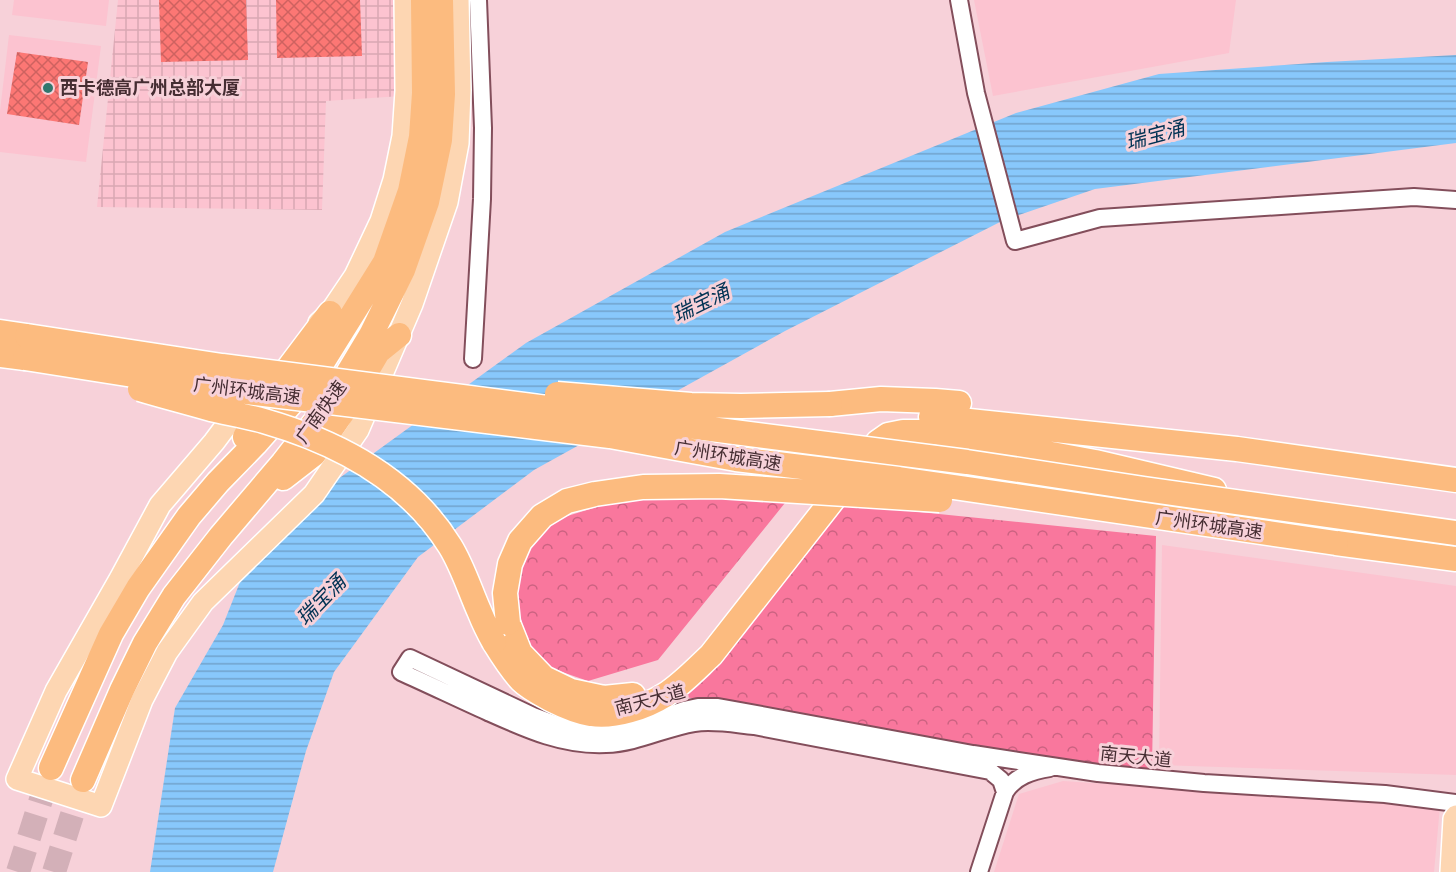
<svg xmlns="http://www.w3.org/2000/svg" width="1456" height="872" font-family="Montserrat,'Noto Sans SC',sans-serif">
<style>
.built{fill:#fcc3d0}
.industrial{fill:url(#industrial-grid)}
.forest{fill:url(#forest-crowns)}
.water{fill:url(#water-rules)}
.building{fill:url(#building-cross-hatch)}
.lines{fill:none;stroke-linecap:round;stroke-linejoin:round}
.highway-tunnel{stroke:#d3b0b8;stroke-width:24;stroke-dasharray:24 12;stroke-linecap:butt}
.minor-casing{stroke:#834e5b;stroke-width:20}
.major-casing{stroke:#fff;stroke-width:24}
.highway-casing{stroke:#fff;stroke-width:27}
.minor{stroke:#fff;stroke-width:16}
.major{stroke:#fdd6b2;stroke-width:21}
.highway{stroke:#fcbb7f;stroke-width:24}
.highway-bridge-casing{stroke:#fff;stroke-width:27;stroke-linecap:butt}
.highway-bridge{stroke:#fcbb7f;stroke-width:24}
.poi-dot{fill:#31776e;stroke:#f7d1d9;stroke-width:2}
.labels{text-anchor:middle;stroke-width:6;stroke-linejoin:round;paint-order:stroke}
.poi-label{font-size:18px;font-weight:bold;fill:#452d32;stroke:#f7d1d9;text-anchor:start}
.street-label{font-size:18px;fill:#452d32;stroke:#f7d1d9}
.water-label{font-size:20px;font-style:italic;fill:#003253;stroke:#f7d1d9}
</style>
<defs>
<pattern id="industrial-grid" width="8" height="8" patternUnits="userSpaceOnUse" patternTransform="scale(1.5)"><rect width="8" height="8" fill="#fcc3d0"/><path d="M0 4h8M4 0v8" fill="none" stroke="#d9a8b3"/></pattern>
<pattern id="forest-crowns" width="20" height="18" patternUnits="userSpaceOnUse" patternTransform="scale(1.5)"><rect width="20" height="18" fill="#f9779d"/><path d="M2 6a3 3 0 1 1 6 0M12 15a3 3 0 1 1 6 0" fill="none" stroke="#cb6281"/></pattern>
<pattern id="water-rules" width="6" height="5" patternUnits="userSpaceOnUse" patternTransform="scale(1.5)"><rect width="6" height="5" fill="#88c8fb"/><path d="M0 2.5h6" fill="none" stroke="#71a3cc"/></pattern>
<pattern id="building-cross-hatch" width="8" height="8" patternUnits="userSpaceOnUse" patternTransform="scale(1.5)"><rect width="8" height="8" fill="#fc7774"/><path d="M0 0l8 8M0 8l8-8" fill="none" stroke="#ce6260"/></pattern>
</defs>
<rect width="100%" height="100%" fill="#f7d1d9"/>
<!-- built -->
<path class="built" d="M14,0H109L106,26L12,15Z
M974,0H1236L1229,53L993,96Z
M9,35L101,46L86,162L0,152V111Z
M1162,545L1456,586V775L1159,765Z
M1063,781L1440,806L1434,872H994L1019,794Z"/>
<!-- industrial -->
<path class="industrial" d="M118,0H399L402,96L326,101L322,210L97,207Z"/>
<!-- forest -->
<path class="forest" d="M695,495L789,498L658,660L588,681L536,663L520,634L510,594L521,554L551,521L623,499Z
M840,504L1156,536L1152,769L1101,767L685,697Z"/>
<!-- water -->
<path class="water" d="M1456,55V143L1095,189L1004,220L785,331L534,470L418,557L334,672L306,751L273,872H150L175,708L223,625L242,577L334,482L526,343L725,232L1016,113L1159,74L1327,62Z"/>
<!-- building -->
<path class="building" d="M159,0H246L248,60L161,62Z
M276,0H360L362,56L277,58Z
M17,52L88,62L79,125L7,114Z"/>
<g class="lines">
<!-- highway-tunnel -->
<path class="highway-tunnel" d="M18,872L51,768
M54,872L83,780"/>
<!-- minor casing -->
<g class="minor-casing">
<path id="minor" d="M959,0L976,93L1015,241L1100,218L1414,197L1456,200
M473,359L482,199L483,128L478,0
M1005,792L1001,780L990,771L754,726C734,724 714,720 694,723C664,728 637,743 606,744C563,746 526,729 488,712C459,699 430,685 401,672L410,658L533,716L565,728L588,731L622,729L637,726L684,710L698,707H718L973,754L1098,773L1204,783L1385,794L1456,803
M979,872L1005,792C1015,776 1032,771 1050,768"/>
</g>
<!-- major casing -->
<g class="major-casing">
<path id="major" d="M319,323L330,313L355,276L381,221L394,180L403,136L406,91L405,0
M244,402L214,442L160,505L120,579L56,691L17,779L101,806L142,700L167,652L203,602L314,494L358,430L412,304L447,202L458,143L460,90L458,0
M1451,872L1454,819L1456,816"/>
</g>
<!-- highway casing -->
<g class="highway-casing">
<path id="highway" d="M0,332L27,336
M0,355L25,358
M830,404L881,399L935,401L959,403
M931,417L1237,449L1456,480
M245,437L278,382L330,313
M283,478L314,454L343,412L378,352L399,335
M1336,543L1456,559
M508,623L520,653L544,678L571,691L604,698L633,695
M494,642C502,655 510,668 521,680C529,688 541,694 552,700C564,706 577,712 591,714C614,718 646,707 665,695C682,684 696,669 711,655L878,442L888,435L903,432H933L1095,462L1214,490
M51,768L111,634L138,588L189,516L218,482L255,444L292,402L322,363L385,262L410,191L421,137L424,93L423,0
M83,780L122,690L145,643L174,596L221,536L283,463L315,422L344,380L371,335L403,270L427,202L440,140L443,94L441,0"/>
</g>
<!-- minor -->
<use href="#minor" class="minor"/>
<!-- major -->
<use href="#major" class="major"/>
<!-- highway -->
<use href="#highway" class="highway"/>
<!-- highway-bridge casing -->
<g class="highway-bridge-casing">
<path id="highway-bridge" d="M27,336L222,366L967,462L1144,489L1456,533
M25,358L222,389L610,436L736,459L899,479L1336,543
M140,389C163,396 187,402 211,409C228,413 247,416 264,421C337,442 409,480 450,546C463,567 470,591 480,613C484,623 489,633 494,642
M557,394L691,405L741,406L830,404
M508,623L505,593L510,564L520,541L542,516L567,501L595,494L643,487L719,486L940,500"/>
</g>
<!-- highway-bridge -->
<use href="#highway-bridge" class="highway-bridge"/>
</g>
<!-- markers -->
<circle class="poi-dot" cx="48" cy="88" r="6"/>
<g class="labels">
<!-- poi labels -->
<g class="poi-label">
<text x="60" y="94">西卡德高广州总部大厦</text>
</g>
<!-- street labels -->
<g class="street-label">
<text transform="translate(247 391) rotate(7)" y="6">广州环城高速</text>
<text transform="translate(321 412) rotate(-54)" y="6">广南快速</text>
<text transform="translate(728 456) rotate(9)" y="6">广州环城高速</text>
<text transform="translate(1209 525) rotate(8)" y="6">广州环城高速</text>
<text transform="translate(650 700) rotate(-15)" y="6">南天大道</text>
<text transform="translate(1136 757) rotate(6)" y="6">南天大道</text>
</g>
<!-- water labels -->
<g class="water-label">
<text transform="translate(1155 135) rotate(-15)" y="7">瑞宝涌</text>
<text transform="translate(701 303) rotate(-26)" y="7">瑞宝涌</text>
<text transform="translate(321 600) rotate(-46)" y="7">瑞宝涌</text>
</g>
</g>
</svg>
